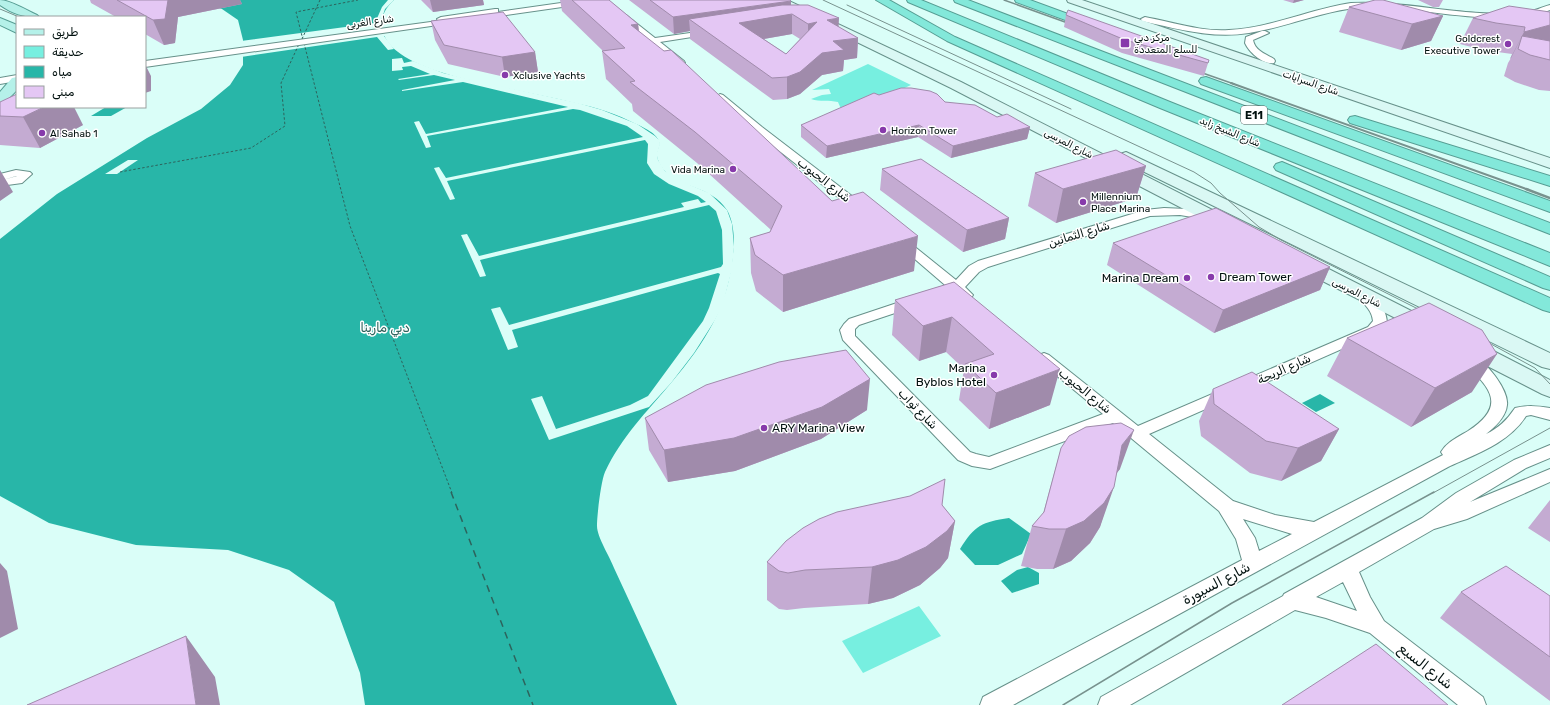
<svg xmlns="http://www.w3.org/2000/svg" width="1550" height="705" font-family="Rubik,'Noto Sans Arabic',sans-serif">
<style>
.green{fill:#77efe0}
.water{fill:#28b6a8}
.pier{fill:#dafef8}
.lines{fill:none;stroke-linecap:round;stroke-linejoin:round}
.ferry-far1{stroke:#2d635c;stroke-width:1;stroke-dasharray:2.5 2;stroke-linecap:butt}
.ferry{stroke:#2d635c;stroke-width:1.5;stroke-dasharray:7 5.5;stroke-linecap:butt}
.minor-casing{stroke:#67918a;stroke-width:2}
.secondary-casing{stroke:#67918a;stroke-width:2}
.primary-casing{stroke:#569d93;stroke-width:2}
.motorway-casing{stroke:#569d93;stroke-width:2}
.minor{fill:#fff;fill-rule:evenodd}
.secondary{fill:#daf8f4;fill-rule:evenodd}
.primary{fill:#b5f1e9;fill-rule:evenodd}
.motorway{fill:#83e8da;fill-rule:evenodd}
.tram-far1{stroke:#78928e;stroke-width:1}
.tram{stroke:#78928e;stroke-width:1.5}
.rail-far2{stroke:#78928e;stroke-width:1.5}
.rail-far1{stroke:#78928e;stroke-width:2}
.rail{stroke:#78928e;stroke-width:2.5}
.wall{fill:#c4abd2;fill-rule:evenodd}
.shaded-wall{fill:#a08bab}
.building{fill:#e4c7f4;stroke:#a08bab;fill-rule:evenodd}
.poi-dot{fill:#873aab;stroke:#fff;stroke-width:1.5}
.labels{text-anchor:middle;stroke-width:3;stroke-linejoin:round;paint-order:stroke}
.far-street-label{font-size:10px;fill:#02110f;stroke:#fff}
.far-poi-label{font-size:10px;fill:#02110f;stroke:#fff;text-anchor:start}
.shield{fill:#fff;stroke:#4e5857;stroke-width:1}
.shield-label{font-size:11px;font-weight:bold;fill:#02110f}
.street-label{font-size:12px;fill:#02110f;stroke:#fff}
.poi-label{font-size:12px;fill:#02110f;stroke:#fff;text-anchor:start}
.water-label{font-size:13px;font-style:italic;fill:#2d635c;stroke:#fff}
.near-street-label{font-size:14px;fill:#02110f;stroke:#fff}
</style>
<rect width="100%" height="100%" fill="#dafef8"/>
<!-- green -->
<path class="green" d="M868,64L911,85L855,111L841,109L838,102C829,100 820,102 811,99L822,95L831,94L829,89L812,90Z
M919,606L941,636L863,673L842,641Z"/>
<!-- water -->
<path class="water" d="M195,0H394C384,10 380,17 383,31C390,67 475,81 506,88C529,93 552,97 575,103C595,107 617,114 636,124C643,127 658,134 659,142C660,146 658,148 657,152C656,158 660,165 664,170C680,189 711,185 727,210C734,222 735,241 733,254C728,307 705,343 671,383C646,413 622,436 605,472C601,481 597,515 597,526C597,537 610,557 614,568C635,613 656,659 677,705H365L360,673L334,602L289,570L228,550L136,545L49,523L0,496V239L57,194L147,138L201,109L230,85L243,65V40L238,20L222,9Z
M106,107H127L111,116H91Z
M1320,394L1335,403L1316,412L1302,403Z
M1009,518L1031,534L1022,554L998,565H975L960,549C975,525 982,522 1009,518Z
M1028,567L1039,573V584L1012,593L1001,581L1017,570Z"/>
<!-- pier -->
<path class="pier" d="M388,0H394L385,9L381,21L383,22L386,36H384L394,49L388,50L377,37L241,57V41L375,23L382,7Z
M402,58L404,63L413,61L443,73L464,78L578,103L602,110L637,124L655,136L659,140L660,144L657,154L658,160L665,171L683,182L709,193L727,210L732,224L734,247L732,269L723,304L715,320L694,353L671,383L649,407L549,440L531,399L542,396L556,429L630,405L648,396L703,321L709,308L720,274L718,273L512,330L518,347L508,350L491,309L500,307L509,325L721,267L723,264L722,230L716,211L709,205L480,260L486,276L480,277L461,235L467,234L479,256L684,207L681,203L698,199L701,203L706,202L698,196L669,184L654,174L647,163L648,144L645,140L447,181L455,199L450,200L434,168L439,167L446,178L643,137L627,126L580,110L573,109L427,136L431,147L426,148L414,122L419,121L426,134L568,107L463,82L402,91V90L455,80L434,75L399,80L398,79L430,74L411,66L402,67L403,70L392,71V59Z
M128,160H138L117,174H105Z"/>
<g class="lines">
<!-- ferry-far1 -->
<path class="ferry-far1" d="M302,39L320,0
M303,40L296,12L358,0
M304,43L350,226L452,493
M120,172L251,148L285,126L281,83L299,44"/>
<!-- ferry -->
<path class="ferry" d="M451,492L533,705"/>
<!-- minor casing -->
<g class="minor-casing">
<path id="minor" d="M582,0H601L597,2L485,18H482V15L454,19L456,21L452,23L145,67V61L438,21L437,19L441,17L495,9H498V12Z
M1351,3C1409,0 1470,19 1526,12C1535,11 1542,7 1550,5V10C1506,29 1425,8 1376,7C1332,6 1293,26 1249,33C1212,39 1178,29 1142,21L1141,19L1145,17C1173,22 1200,32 1229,30C1271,28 1310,9 1351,3Z
M620,15H626L655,38L711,30L715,32L711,34L660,42L684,61L685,63L681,66L678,65L620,19Z
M1262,31H1265L1269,33L1253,40C1255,51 1266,54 1274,59L1275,61L1274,63C1263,65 1249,52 1245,43L1246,37Z
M17,75V81L0,84V78Z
M720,94L723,95L762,127L865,206L867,209L865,212H857L754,131L717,99L715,97Z
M16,170L30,172L32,174L22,183L0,186V174ZM17,176L3,180L16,176Z
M1164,208L1187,209L1214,213L1216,216L1214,219L1210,220L1180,215L1150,216L988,267L979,272L965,287L973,295L971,298C962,300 959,295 952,291L895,242L897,239H905L956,280L969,266L978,261L1145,210Z
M1366,293C1378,296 1386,310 1387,322L1378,333L1149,434L1233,501L1275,515L1314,522L1443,455L1441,452C1447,442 1458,437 1468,431C1507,406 1491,388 1464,363L1461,360L1464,357C1467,356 1469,355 1473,356C1486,361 1509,390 1507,405C1506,417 1495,427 1486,434C1499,428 1507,420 1515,408C1528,405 1537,406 1550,408V420L1531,415L1526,416C1509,443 1476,454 1448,467L1013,705H980L983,697L1242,560L1236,539L1219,511L1113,423L990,469L972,466L958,460L843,340L840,330L844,324L849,319L909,299L914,298L919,299L921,302L919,305L859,325L855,329V336L970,452L976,454L989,457L1103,414L1039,361L1036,358L1039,355L1044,353L1049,355L1138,426L1368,327L1373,321C1372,310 1365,306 1359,297L1361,294ZM1243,519L1292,534L1259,551L1255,538Z
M1550,445V458L1526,468L1470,502L1550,469V482L1467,519L1434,529L1359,572L1370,597L1384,621L1483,697L1486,705H1458L1370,633L1326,618L1295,610L1130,705H1098L1101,697L1283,596L1284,594L1422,518L1456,493L1514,460ZM1343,582L1357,611L1316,597Z"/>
</g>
<!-- secondary casing -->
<g class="secondary-casing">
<path id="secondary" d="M774,0H787L961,82L1236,222L1239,226L1236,230L1230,231L1224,230L951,88L775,2Z
M1067,0H1082L1550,158V168L1068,2Z
M1126,152L1550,353V369L1542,367L1120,160L1118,157L1120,154Z
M1300,256L1307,258L1435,323L1439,327L1435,331L1428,333L1421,331L1293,266L1290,262L1293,258Z
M1466,339L1474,341L1550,380V397L1542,394L1458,351L1455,346L1458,341Z"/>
</g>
<!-- primary casing -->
<g class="primary-casing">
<path id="primary" d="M0,0C10,0 26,10 37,15L39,17C23,17 13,14 0,5Z
M0,18L17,25V33L0,25Z
M17,77V90L5,102L0,103V92L12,78Z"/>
</g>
<!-- motorway casing -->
<g class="motorway-casing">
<path id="motorway" d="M876,0H889L955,37L1550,298V312L1543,310L947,41Z
M907,0H921L1170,102L1550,253V266L1160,108L908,2Z
M954,0H968L1550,223V234L955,2Z
M1015,0H1030L1098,25L1100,27L1098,29H1090L1016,2Z
M1206,77L1550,201V212L1201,84L1199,81L1201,78Z
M1355,116L1550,176V186L1350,123L1348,120L1350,117Z
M1282,162L1550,277V290L1543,288L1276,170L1274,167L1276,164Z"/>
</g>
<!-- minor -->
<use href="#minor" class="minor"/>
<!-- secondary -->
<use href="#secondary" class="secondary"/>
<!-- primary -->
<use href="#primary" class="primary"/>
<!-- motorway -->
<use href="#motorway" class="motorway"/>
<!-- tram-far1 -->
<path class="tram-far1" d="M823,0L1194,172L1211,183L1220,193L1259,227L1281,240L1426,313
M847,5L1071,109
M0,9L19,17
M1480,338L1535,368L1550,384
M1433,493L1550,428"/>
<!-- tram -->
<path class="tram" d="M1063,705L1232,603L1434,492"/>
<!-- rail-far2 -->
<path class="rail-far2" d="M1004,0L1076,26
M1194,70L1234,84"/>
<!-- rail-far1 -->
<path class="rail-far1" d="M1231,83L1529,190"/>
<!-- rail -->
<path class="rail" d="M1526,189L1550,198"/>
</g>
<!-- wall -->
<path class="wall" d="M90,0H240L242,4L178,17L175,43L164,45L145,34V17H116L91,3Z
M421,0H483L484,5L433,12Z
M560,0H609L638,24L639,31L832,201L914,271L783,312L756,291L751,273L750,238L770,232L771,230L697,163L633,111L632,104L606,79L602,51H603L562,11Z
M629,0H790L791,5L838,27L858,38L857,58L844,60L843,71L822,75L800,94L787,99L773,100L690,39V31L674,34ZM792,34L800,39L786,54L764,39Z
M1283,0H1304L1293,3Z
M1418,0H1443L1439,7H1433Z
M1349,7L1443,16L1431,41L1401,50L1339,32Z
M1550,12V91L1539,90L1515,82L1504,76L1508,63L1511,58L1510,59L1512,54L1483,50L1460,44L1473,18Z
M1066,15L1209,60L1204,76L1122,53L1064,27Z
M431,21L535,52L538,72L505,77L448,64L435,40Z
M0,102L83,125L40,148L0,145Z
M945,102L1030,127L1027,139L951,158L918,137L826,158L801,137V125Z
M1146,166L1136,198L1056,223L1028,206L1035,173Z
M882,169L1009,218L1005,239L963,252L880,190Z
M1113,243L1330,267L1320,290L1214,333L1107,265Z
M954,282L1050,405L989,429L959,400L964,369L946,352L919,361L892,335L895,300Z
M1347,338L1472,392L1411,427L1327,376Z
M1213,389L1339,429L1321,461L1281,481L1250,473L1201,436L1199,421Z
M867,410L821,439L735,471L668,482L649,450L645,418Z
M1061,448L1120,469L1116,474L1100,527L1090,543L1071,561L1053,569H1037L1021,566L1032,526L1043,514Z
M1550,500V542L1528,528Z
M942,505L955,521L948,558L940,568L920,585L893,598L868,604L804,608L787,610L779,609L767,600V562Z
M1461,592L1550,596V701L1440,618Z"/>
<!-- shaded-wall -->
<path class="shaded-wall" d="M168,0H240L242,4L178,17L175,43L164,45L153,20Z
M430,0H483L484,5L433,12Z
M1294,0H1304L1293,3Z
M791,1V15L792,14V34L740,43L689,19L690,31L674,34L673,17Z
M1443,16L1431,41L1401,50L1412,24Z
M839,18L838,38L827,20Z
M817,22L808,44V24Z
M638,24L641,50L631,25Z
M1550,25V47L1522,36L1511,58L1510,59L1524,32Z
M858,38L857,58L844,60L843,71L822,75L800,94L787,99V77L833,41Z
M535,52L538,72L505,77L502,57Z
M145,64L151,76V91L145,93Z
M44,107H74L83,125L40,148L23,117Z
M919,125L918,137L826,158L827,146Z
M1030,127L1027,139L951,158L953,146Z
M1146,166L1136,198L1056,223L1063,189Z
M0,170L13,192L0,201Z
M1009,218L1005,239L963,252L967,230Z
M918,236L914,271L783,312V275Z
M1330,267L1320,290L1214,333L1223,310Z
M952,317L946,352L919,361L923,326Z
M1497,354L1472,392L1411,427L1435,388Z
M1060,369L1050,405L989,429L996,393Z
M870,379L867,410L821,439L735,471L668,482L664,450Z
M1339,429L1321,461L1281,481L1298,448Z
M1134,430L1120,469L1108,484L1122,445Z
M1114,487L1100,527L1090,543L1071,561L1053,569L1066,529Z
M955,521L948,558L940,568L920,585L893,598L868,604L872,567Z
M0,563L7,571L18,629L0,638Z
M186,636L215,677L220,705H196Z"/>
<!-- building -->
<path class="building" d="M117,0H168L165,19L153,20Z
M572,0H609L638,24L631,25L664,51L671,50L832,201L863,192L918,236L783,275L755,255L750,238L770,232L782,206L695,132L630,82L635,81L602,51L625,48Z
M650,0H790L791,1L673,17Z
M1375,0H1383L1443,16L1412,24L1349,7Z
M782,5H808L839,18L827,20L858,38L833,41L844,50L822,53L800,72L787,77L772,78L689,19ZM792,14L808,24L817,22L786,54L739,23Z
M1509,6L1550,12V25L1524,32L1525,27L1496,23L1473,18Z
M1068,10L1209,60L1208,63L1125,40L1066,15Z
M503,12L535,52L502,57L444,45L431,21Z
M1522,36L1550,41V60L1530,55L1518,49Z
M901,88H911L930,91L937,94L945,102L975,105L997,117L1007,114L1030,127L953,146L919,125L827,146L801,125L874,93L879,95Z
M17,94V107H44L23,117L0,116V102Z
M1116,150L1146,166L1063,189L1035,173Z
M921,159L1009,218L967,230L882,169Z
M1216,208L1330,267L1223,310L1113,243Z
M954,282L1060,369L996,393L965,364L994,354L952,317L923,326L895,300Z
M1429,303L1482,330L1497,354L1435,388L1347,338Z
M846,350L870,379L822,407L734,438L664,450L645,418L706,385L779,362Z
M1252,372L1339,429L1298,448L1266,441L1214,404L1213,389Z
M1121,423L1134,430L1122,445L1114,487L1104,503L1084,521L1066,529H1049L1032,526L1044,512L1061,448L1069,436L1086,427Z
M945,479L942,505L955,521L947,531L926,547L898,560L872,567L805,570L788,573L779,571L767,562L786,541L803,528L819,519L837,512L910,496Z
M1506,566L1550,596V657L1461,592Z
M186,636L196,705H27Z
M1376,644L1448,705H1282Z"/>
<!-- markers -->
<g class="poi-dot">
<rect x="1120" y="38" width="10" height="10" rx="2"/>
<circle cx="1508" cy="44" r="4"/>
<circle cx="505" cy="75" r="4"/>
<circle cx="883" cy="130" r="4"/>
<circle cx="42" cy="133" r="4"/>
<circle cx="733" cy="169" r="4"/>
<circle cx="1083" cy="202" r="4"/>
<circle cx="1211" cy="277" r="4"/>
<circle cx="1187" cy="278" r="4"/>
<circle cx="994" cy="375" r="4"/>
<circle cx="764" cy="428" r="4"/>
</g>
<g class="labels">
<!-- far-street labels -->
<g class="far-street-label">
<text transform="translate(370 21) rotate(-8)" y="4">شارع الغربى</text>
<text transform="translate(1311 82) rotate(19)" y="4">شارع السرايات</text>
<text transform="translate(1230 131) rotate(22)" y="4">شارع الشيخ زايد</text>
<text transform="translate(1069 143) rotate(27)" y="4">شارع المرسى</text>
<text transform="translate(1357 292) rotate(27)" y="4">شارع المرسى</text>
</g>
<!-- far-poi labels -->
<g class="far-poi-label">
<text x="1134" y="41">مركز دبي<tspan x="1134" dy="12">للسلع المتعددة</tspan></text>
<text x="1500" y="42" text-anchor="end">Goldcrest<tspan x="1500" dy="12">Executive Tower</tspan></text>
<text x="513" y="79">Xclusive Yachts</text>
<text x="891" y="134">Horizon Tower</text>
<text x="50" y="137">Al Sahab 1</text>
<text x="725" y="173" text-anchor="end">Vida Marina</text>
<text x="1091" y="200">Millennium<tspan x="1091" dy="12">Place Marina</tspan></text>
</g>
<!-- shield labels -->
<rect class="shield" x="1241" y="106" width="26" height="18" rx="3"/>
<g class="shield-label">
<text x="1254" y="119">E11</text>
</g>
<!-- street labels -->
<g class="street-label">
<text transform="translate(824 180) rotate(38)" y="4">شارع الحبوب</text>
<text transform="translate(1079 234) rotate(-17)" y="4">شارع الثمانين</text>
<text transform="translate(1284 369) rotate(-24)" y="4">شارع الريحة</text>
<text transform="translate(1085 391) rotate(39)" y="4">شارع الحبوب</text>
<text transform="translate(918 409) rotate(46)" y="4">شارع ثواب</text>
</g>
<!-- poi labels -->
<g class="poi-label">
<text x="1219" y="281">Dream Tower</text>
<text x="1179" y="282" text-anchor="end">Marina Dream</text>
<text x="986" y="372" text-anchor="end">Marina<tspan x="986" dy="14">Byblos Hotel</tspan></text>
<text x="772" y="432">ARY Marina View</text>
</g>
<!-- water labels -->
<g class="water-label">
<text x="385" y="332">دبي مارينا</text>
</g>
<!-- near-street labels -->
<g class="near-street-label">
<text transform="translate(1216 583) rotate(-28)" y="5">شارع السيورة</text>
<text transform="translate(1426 666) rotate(38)" y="5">شارع السبع</text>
</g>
</g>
<!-- legend -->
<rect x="16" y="16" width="130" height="92" fill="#ffffff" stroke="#9aa09f"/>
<rect x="24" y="29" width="20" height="6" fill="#b5f1e9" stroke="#9aa09f"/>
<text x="52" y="36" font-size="12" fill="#02110f">طريق</text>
<rect x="24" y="46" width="20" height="12" fill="#77efe0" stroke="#9aa09f"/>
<text x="52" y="56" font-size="12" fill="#02110f">حديقة</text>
<rect x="24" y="66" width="20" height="12" fill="#28b6a8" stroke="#9aa09f"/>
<text x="52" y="76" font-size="12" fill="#02110f">مياه</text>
<rect x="24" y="86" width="20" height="12" fill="#e4c7f4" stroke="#9aa09f"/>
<text x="52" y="96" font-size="12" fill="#02110f">مبنى</text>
</svg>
